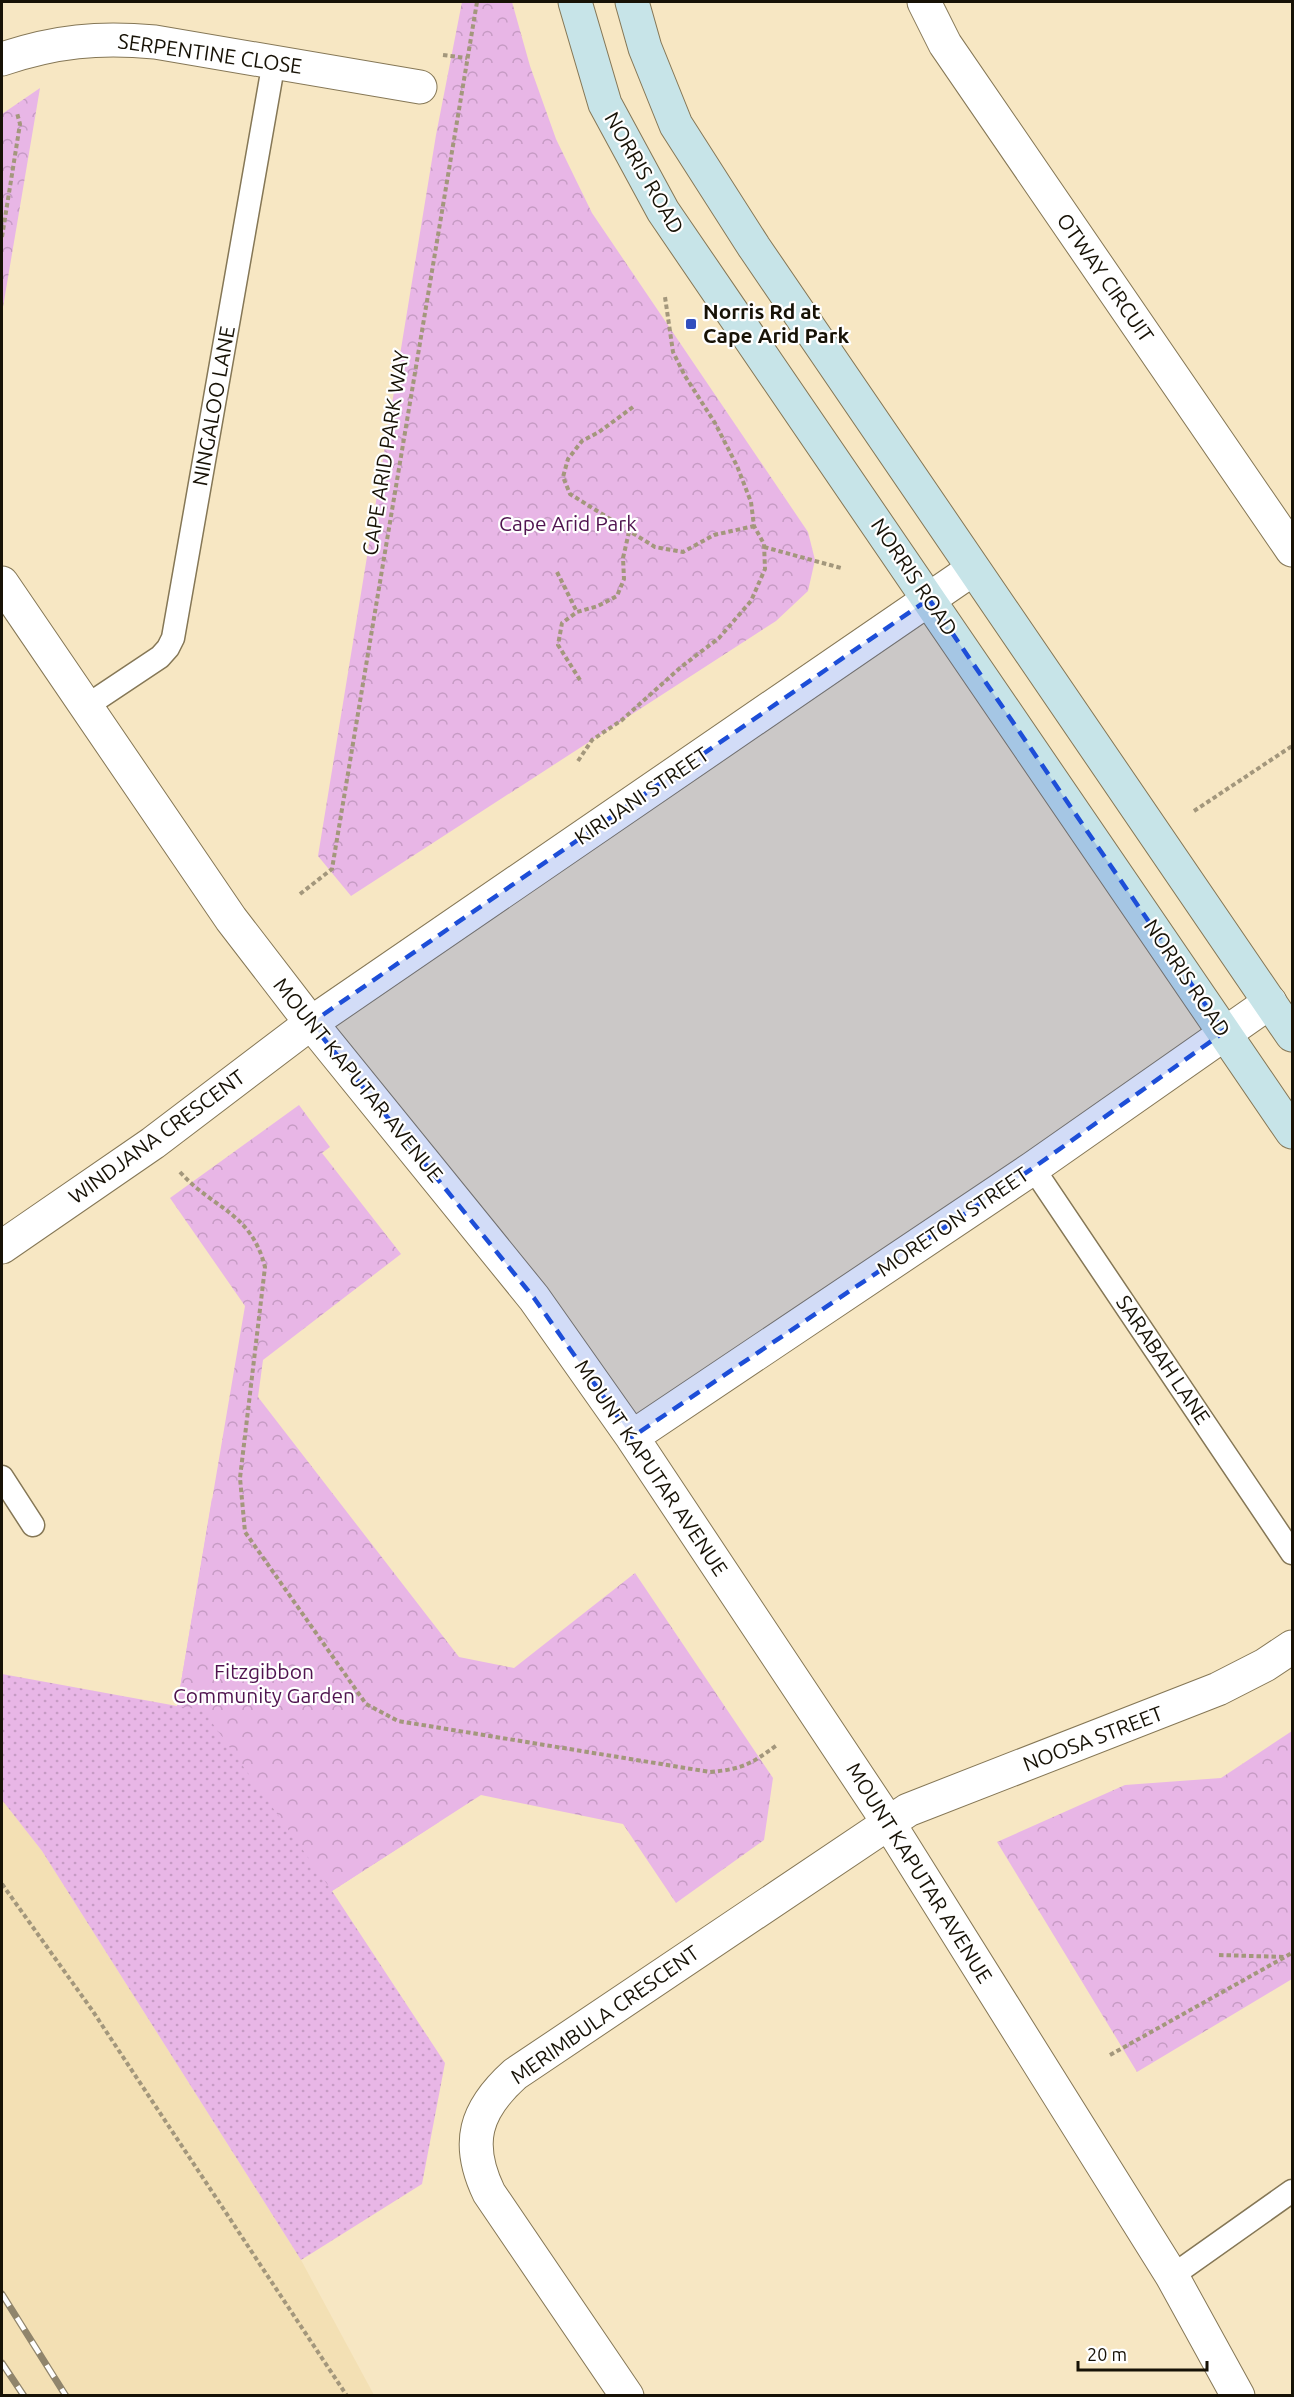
<svg xmlns="http://www.w3.org/2000/svg" width="1294" height="2397" font-family="Ubuntu,sans-serif">
<style>
.built{fill:#f3e0b4}
.grass{fill:url(#grass-dots)}
.park{fill:url(#park-crowns)}
.lines{fill:none;stroke-linecap:round;stroke-linejoin:round}
.lane-casing{stroke:#857756;stroke-width:25}
.street-casing{stroke:#857756;stroke-width:35}
.secondary-casing{stroke:#857756;stroke-width:35}
.path{stroke:#a3977c;stroke-width:4;stroke-dasharray:4.5 3;stroke-linecap:butt}
.lane{stroke:#fff;stroke-width:22}
.street{stroke:#fff;stroke-width:33}
.secondary{stroke:#c7e4e8;stroke-width:33}
.rail-casing{stroke:#90856c;stroke-width:7}
.rail{stroke:#fff;stroke-width:4.5;stroke-dasharray:14;stroke-linecap:butt}
.marked{fill:#1d4ed8;fill-opacity:0.2;stroke:#1d4ed8;stroke-width:4.5;stroke-dasharray:12 8;stroke-linejoin:round}
.poi-dot{fill:#314ebe;stroke:#fff;stroke-width:2}
.labels{text-anchor:middle;stroke-width:4.5;stroke-linejoin:round;paint-order:stroke}
.street-label{font-size:21px;fill:#171206;stroke:#fff}
.poi-label{font-size:21px;font-weight:bold;fill:#171206;stroke:#fff;text-anchor:start}
.park-label{font-size:21px;fill:#4f134f;stroke:#fff}
</style>
<defs>
<pattern id="grass-dots" width="8" height="8" patternUnits="userSpaceOnUse" patternTransform="scale(1.5)"><rect width="8" height="8" fill="#e8b6e6"/><path d="M2 2h.1M6 6h.1" fill="none" stroke="#c69bc4" stroke-width="1.8" stroke-linecap="round"/></pattern>
<pattern id="park-crowns" width="20" height="18" patternUnits="userSpaceOnUse" patternTransform="scale(1.5)"><rect width="20" height="18" fill="#e8b6e6"/><path d="M2 6a3 3 0 1 1 6 0M12 15a3 3 0 1 1 6 0" fill="none" stroke="#c69bc4"/></pattern>
</defs>
<rect width="100%" height="100%" fill="#f7e7c3"/>
<!-- built -->
<path class="built" d="M2,1800L42,1851L301,2260L374,2395H2Z"/>
<!-- grass -->
<path class="grass" d="M212,1498L439,1822L332,1891L445,2063L422,2184L301,2260L42,1851L2,1800V1674L177,1706Z"/>
<!-- park -->
<path class="park" d="M462,2H512L530,66L556,139L592,213L808,532L815,560L808,591L776,621L351,896L318,856L436,135Z
M40,88L2,313V114Z
M299,1105L330,1147L322,1153L401,1254L263,1360L258,1397L459,1657L514,1668L635,1573L773,1778L764,1840L676,1903L623,1824L481,1795L332,1891L203,1710L177,1706L245,1306L170,1198Z
M1292,1731V1979L1137,2072L997,1842L1125,1785L1221,1778Z"/>
<g class="lines">
<!-- lane casing -->
<g class="lane-casing">
<path id="lane" d="M85,707L160,657L168,648L173,638L274,61
M1033,1168L1292,1553
M2,1477L33,1525
M1172,2276L1292,2191"/>
</g>
<!-- street casing -->
<g class="street-casing">
<path id="street" d="M924,2L945,44L1292,550
M2,59C56,41 98,37 155,42L420,87
M2,583L231,919L311,1023L534,1298L632,1437L888,1822L1172,2276L1238,2396
M2,1247L153,1143L311,1023L973,569
M632,1437L1033,1168L1270,1002
M627,2396L489,2193C465,2143 475,2110 515,2074L908,1810L1218,1689L1265,1665L1292,1647"/>
</g>
<!-- secondary casing -->
<g class="secondary-casing">
<path id="secondary" d="M575,2L605,104L663,211L1292,1132
M632,2L645,48L676,125L754,247L1292,1035"/>
</g>
<!-- path -->
<path class="path" d="M443,55L467,58
M2,237L20,124L17,113
M633,407L599,432L582,441L568,459L563,477L570,494L655,547L683,552L714,535L754,526
M764,547L841,568
M557,572L577,612
M580,680L558,645L562,623L577,612L598,606L617,596L624,579L623,558L629,532
M578,761L592,740L622,720L681,667L719,638L751,601L765,569L764,544L754,526L751,502L737,466L715,423L685,376L673,352L665,297
M1194,811L1292,746
M300,894L332,869L477,2
M180,1172C213,1209 251,1212 265,1267L240,1478L245,1532L366,1704L398,1721L710,1772C743,1769 751,1764 777,1745
M2,1884L92,2010L347,2396
M1219,1955L1285,1957
M1110,2055L1292,1953"/>
<!-- lane -->
<use href="#lane" class="lane"/>
<!-- street -->
<use href="#street" class="street"/>
<!-- secondary -->
<use href="#secondary" class="secondary"/>
<!-- rail casing -->
<g class="rail-casing">
<path id="rail" d="M2,2294L66,2396
M2,2363L24,2396"/>
</g>
<!-- rail -->
<use href="#rail" class="rail"/>
</g>
<!-- marked area -->
<path class="marked" d="M929,599L1224,1032L1033,1168L632,1437L534,1298L311,1023Z"/>
<!-- markers -->
<rect class="poi-dot" x="685" y="318" width="12" height="12" rx="3"/>
<g class="labels">
<!-- street labels -->
<g class="street-label">
<text transform="translate(210 54) rotate(8)" y="7">SERPENTINE CLOSE</text>
<text transform="translate(644 173) rotate(60)" y="7">NORRIS ROAD</text>
<text transform="translate(1105 278) rotate(55)" y="7">OTWAY CIRCUIT</text>
<text transform="translate(214 406) rotate(-80)" y="7">NINGALOO LANE</text>
<text transform="translate(386 453) rotate(-81)" y="7">CAPE ARID PARK WAY</text>
<text transform="translate(914 577) rotate(56)" y="7">NORRIS ROAD</text>
<text transform="translate(642 796) rotate(-34)" y="7">KIRIJANI STREET</text>
<text transform="translate(1187 978) rotate(56)" y="7">NORRIS ROAD</text>
<text transform="translate(358 1080) rotate(51)" y="7">MOUNT KAPUTAR AVENUE</text>
<text transform="translate(157 1137) rotate(-36)" y="7">WINDJANA CRESCENT</text>
<text transform="translate(953 1222) rotate(-34)" y="7">MORETON STREET</text>
<text transform="translate(1163 1360) rotate(56)" y="7">SARABAH LANE</text>
<text transform="translate(651 1468) rotate(56)" y="7">MOUNT KAPUTAR AVENUE</text>
<text transform="translate(1093 1739) rotate(-21)" y="7">NOOSA STREET</text>
<text transform="translate(919 1873) rotate(58)" y="7">MOUNT KAPUTAR AVENUE</text>
<text transform="translate(605 2015) rotate(-35)" y="7">MERIMBULA CRESCENT</text>
</g>
<!-- poi labels -->
<g class="poi-label">
<text x="703" y="319">Norris Rd at<tspan x="703" dy="24">Cape Arid Park</tspan></text>
</g>
<!-- park labels -->
<g class="park-label">
<text x="568" y="531">Cape Arid Park</text>
<text x="264" y="1679">Fitzgibbon<tspan x="264" dy="24">Community Garden</tspan></text>
</g>
</g>
<!-- border -->
<rect width="1294" height="2397" fill="none" stroke="#171206" stroke-width="6"/>
<!-- scale -->
<path d="M1078 2361v9h129v-9" fill="none" stroke="#171206" stroke-width="3"/>
<text x="1087" y="2361" font-size="18" fill="#171206" stroke="#ffffff" stroke-width="4.5" paint-order="stroke">20 m</text>
</svg>
